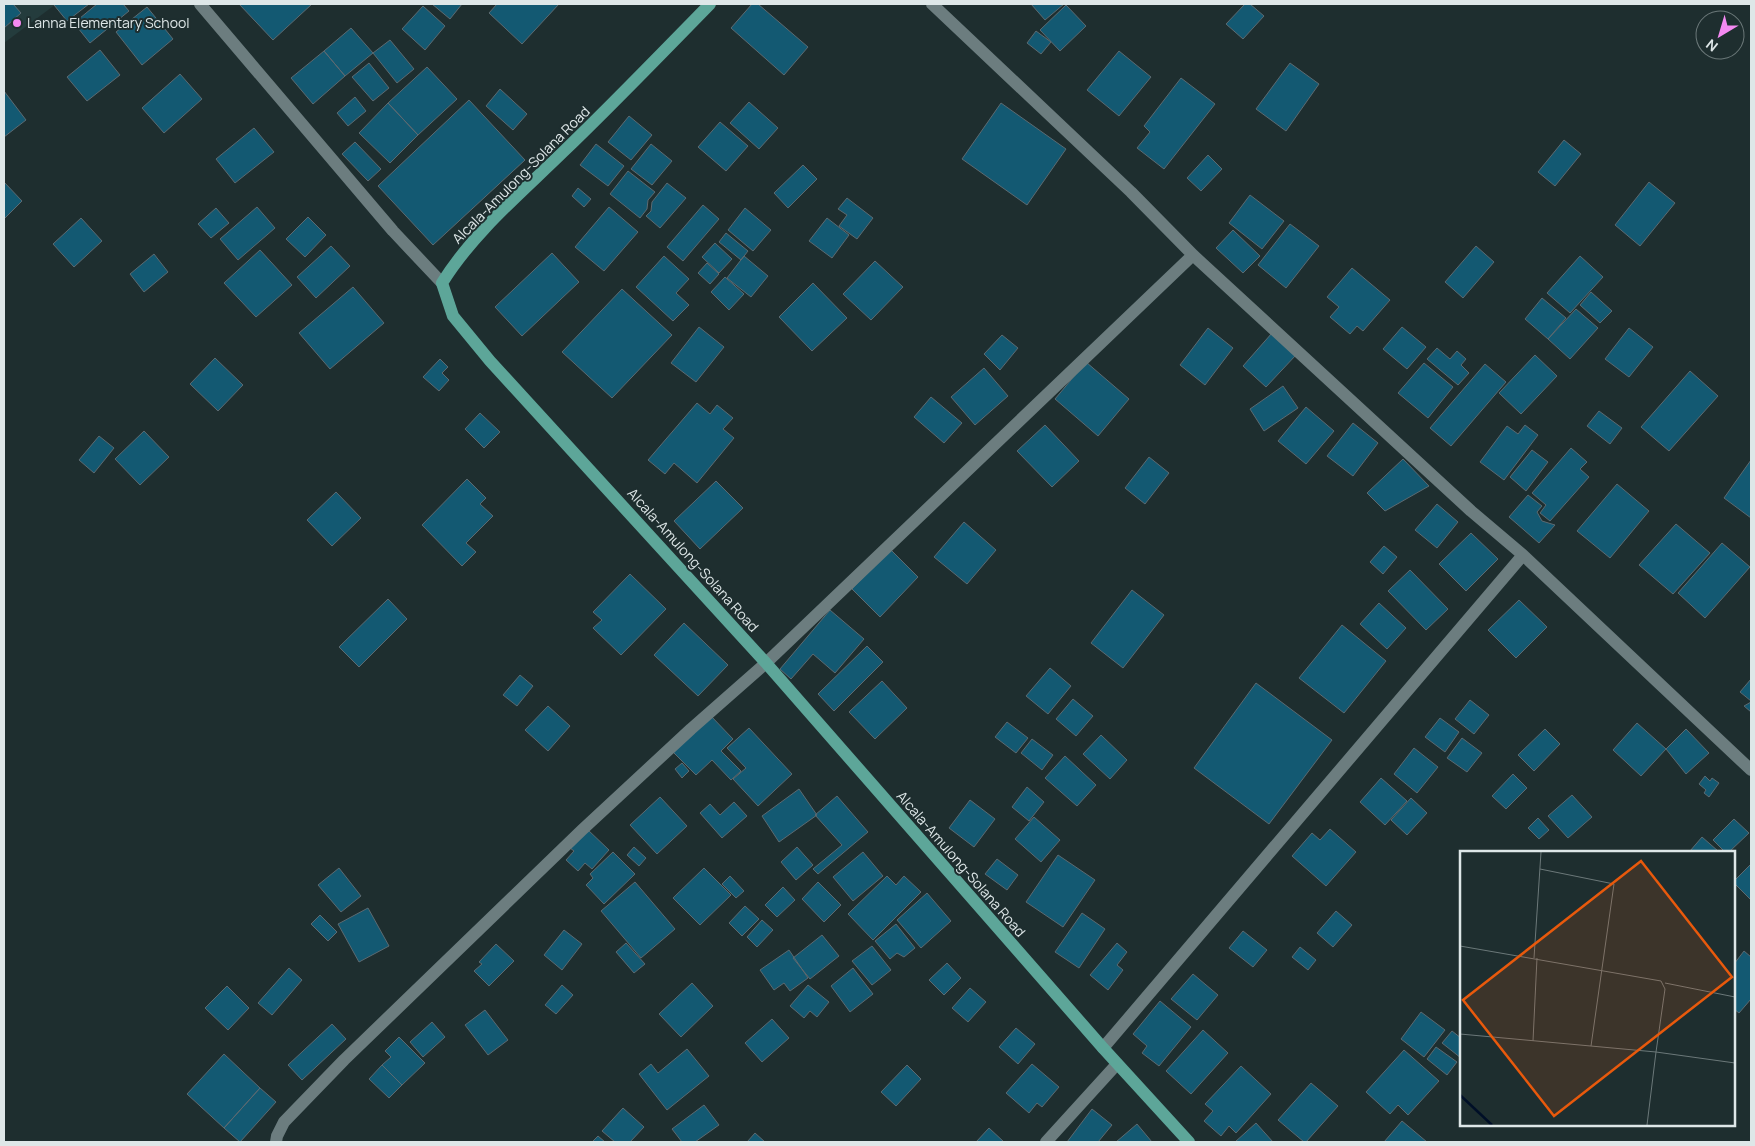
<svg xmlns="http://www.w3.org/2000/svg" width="1755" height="1146" font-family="Manrope,sans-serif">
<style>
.built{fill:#243c3d}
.building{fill:#135972;stroke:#5c6a71}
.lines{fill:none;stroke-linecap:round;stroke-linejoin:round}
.minor{stroke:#6c7d7f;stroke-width:12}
.major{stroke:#5da699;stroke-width:12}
.poi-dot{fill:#f489f1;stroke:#1e2e2f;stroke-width:2}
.labels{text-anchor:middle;stroke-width:4;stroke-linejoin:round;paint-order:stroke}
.poi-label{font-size:14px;fill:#dee7e8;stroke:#1e2e2f;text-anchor:start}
.street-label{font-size:14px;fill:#dee7e8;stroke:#1e2e2f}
.inset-river{fill:none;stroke:#000f27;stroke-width:2.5}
.inset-road{fill:none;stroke:#6b7879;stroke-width:1}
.view{fill:#e8590c;fill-opacity:0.15;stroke:#e8590c;stroke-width:2.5}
.inset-edge{fill:none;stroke:#dee7e8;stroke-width:2.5}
</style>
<rect width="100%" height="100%" fill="#1e2e2f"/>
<!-- built -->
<path class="built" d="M4,4H56L4,43Z"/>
<!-- building -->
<path class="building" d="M4,4H13L21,13L4,28Z
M56,4H89L67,21L54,5Z
M97,4H123L129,11L90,43L74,23Z
M239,4H312L273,40Z
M432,4H462L450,19Z
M497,4H559L522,44L489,13Z
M752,4H758L808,47L784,75L731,28Z
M1031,4H1064L1045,20Z
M1245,4H1250L1264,16L1243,39L1226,24Z
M1066,5L1086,26L1060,51L1040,30Z
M423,6L445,26L425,50L402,29Z
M147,7L173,39L142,65L116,32Z
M351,28L373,53L345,76L324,51Z
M1036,31L1051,42L1041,54L1027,43Z
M390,40L414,69L397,83L373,53Z
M100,50L120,75L87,101L67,77Z
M324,51L345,76L313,104L291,78Z
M1119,51L1151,77L1119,116L1087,90Z
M369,63L389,88L373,101L352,77Z
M1290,63L1319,84L1286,131L1256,109Z
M427,67L457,99L418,135L388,103Z
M180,74L202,99L164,133L142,108Z
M1181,78L1215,104L1164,169L1137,148L1150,132L1144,126Z
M500,89L527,114L513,130L486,106Z
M4,91L26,120L4,137Z
M355,97L366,111L348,126L337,113Z
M469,100L525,160L433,245L378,186Z
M749,102L778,128L759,149L730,123Z
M388,103L418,135L390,163L359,133Z
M1001,103L1066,149L1027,205L962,159Z
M629,116L652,135L631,160L608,142Z
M720,122L748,146L726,171L698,147Z
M254,128L274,152L235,183L216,159Z
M1564,140L1581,154L1555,186L1538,172Z
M355,142L381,169L368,181L342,154Z
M596,144L624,166L608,186L580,165Z
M651,144L672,161L652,185L631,169Z
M1208,155L1222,169L1201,191L1187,178Z
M803,165L817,179L788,208L774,193Z
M628,171L655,192L648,200L647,209L640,218L610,194Z
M4,182L22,201L4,219Z
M1649,182L1675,203L1640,246L1615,225Z
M667,183L686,198L660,228L646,216L651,211L652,202Z
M578,188L591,199L584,207L572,196Z
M1250,195L1284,221L1262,249L1229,223Z
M847,198L873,218L857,239L839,226L847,215L838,209Z
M703,205L719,219L683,261L667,247Z
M257,207L275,228L238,260L220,239Z
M609,207L638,232L604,271L575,247Z
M216,208L229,223L211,238L198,224Z
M745,208L771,230L753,251L728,230Z
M308,217L326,235L305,257L286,239Z
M81,218L102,241L74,267L53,244Z
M827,218L849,235L832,258L809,241Z
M1290,224L1319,246L1286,288L1258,265Z
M1233,230L1260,256L1243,273L1216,248Z
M726,233L748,251L741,260L719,242Z
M715,243L732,259L719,273L702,257Z
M331,246L350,266L316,298L297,277Z
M1476,246L1494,262L1463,298L1445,282Z
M260,250L292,285L256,317L224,283Z
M552,253L579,282L522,336L495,307Z
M154,254L168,272L144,292L130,274Z
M664,256L689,279L676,293L689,305L673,321L636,287Z
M744,256L768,276L751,297L727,278Z
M1580,256L1603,277L1570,313L1547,293Z
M875,261L903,287L871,320L843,294Z
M707,263L719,274L710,284L698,273Z
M1352,268L1390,300L1363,331L1357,326L1350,334L1330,317L1339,307L1327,297Z
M725,277L744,294L729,310L711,292Z
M813,283L847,318L812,351L779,317Z
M353,287L384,323L330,369L299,333Z
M622,289L672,335L612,398L562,352Z
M1591,292L1612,311L1600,323L1580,305Z
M1542,298L1566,318L1548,339L1525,319Z
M1576,309L1598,328L1570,359L1548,339Z
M699,327L724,347L696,382L671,363Z
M1402,327L1426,347L1407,369L1383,349Z
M1208,328L1233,348L1205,385L1180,365Z
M1629,328L1653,347L1629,377L1605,359Z
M1272,333L1296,355L1266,387L1243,366Z
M1002,335L1018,348L1000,370L984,354Z
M1437,348L1450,359L1457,351L1466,359L1461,365L1469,373L1458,385L1427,359Z
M1535,355L1557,376L1521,414L1499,393Z
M215,358L243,385L218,411L190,384Z
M440,359L448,367L442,373L449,380L439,391L423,377Z
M1086,362L1129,399L1098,436L1055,399Z
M1424,363L1453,387L1428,418L1398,393Z
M1485,364L1506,382L1451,446L1430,428Z
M984,368L1008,396L975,425L951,397Z
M1690,371L1718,396L1669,451L1641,427Z
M1283,386L1298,408L1264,431L1250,409Z
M931,397L962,423L944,443L914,417Z
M697,403L710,414L717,405L733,418L723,429L734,438L697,483L674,463L665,474L648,460Z
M1306,407L1334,431L1306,464L1278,441Z
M1599,411L1622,428L1610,444L1587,426Z
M480,413L500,432L484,448L465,429Z
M1353,423L1378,443L1353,476L1327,456Z
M1045,425L1079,461L1052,487L1017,451Z
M1525,425L1538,435L1504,480L1480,462L1507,426L1518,434Z
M144,431L169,457L140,485L115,459Z
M99,436L114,448L94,473L79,460Z
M1571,448L1587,462L1580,469L1589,477L1550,521L1540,513L1546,505L1532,493Z
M1532,450L1548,462L1526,491L1510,477Z
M1149,457L1169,473L1145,504L1125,488Z
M1403,459L1429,486L1385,511L1367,493Z
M1751,460V518L1724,498Z
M467,479L486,498L480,504L493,516L466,543L476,552L462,566L422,525Z
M716,481L743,508L700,549L674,521Z
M1617,484L1649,511L1610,558L1577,531Z
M336,492L361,518L332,546L307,520Z
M1528,495L1542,506L1537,512L1542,521L1555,525L1539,543L1509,517Z
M1437,504L1458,522L1437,548L1415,530Z
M964,522L996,550L967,584L934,557Z
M1676,524L1710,553L1673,594L1639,565Z
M1471,533L1498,559L1466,591L1439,564Z
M1722,543L1750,567L1705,618L1678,593Z
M1384,546L1397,557L1383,574L1370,562Z
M890,549L918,577L880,617L852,589Z
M1410,570L1448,609L1426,630L1388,591Z
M630,574L666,609L621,655L593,628L602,620L593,612Z
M1132,590L1164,615L1123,668L1091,643Z
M388,599L407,619L359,667L339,647Z
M1519,600L1547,627L1516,658L1488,630Z
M1379,603L1406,628L1387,649L1360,624Z
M830,610L864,639L835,673L813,654L791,679L780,669Z
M684,623L728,665L698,696L654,655Z
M1342,625L1386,661L1344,713L1299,678Z
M867,646L883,662L834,711L818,694Z
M1050,668L1071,686L1048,714L1026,696Z
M520,675L533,686L517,706L503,695Z
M1751,679V701L1740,692Z
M882,681L907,708L875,739L849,712Z
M1256,683L1332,740L1269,824L1194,768Z
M1073,699L1093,716L1076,736L1056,719Z
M1470,700L1489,715L1474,734L1455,719Z
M1751,702V712L1744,706Z
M548,706L570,726L548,751L525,730Z
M710,715L733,739L721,751L741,771L731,780L712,760L696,775L673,752Z
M1440,718L1459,732L1445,752L1425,737Z
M1007,722L1028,738L1016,753L995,737Z
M1637,723L1666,749L1641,776L1613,750Z
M749,728L792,774L758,806L733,779L746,768L727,748Z
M1545,729L1560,744L1534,771L1518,755Z
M1686,729L1709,753L1686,774L1666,749Z
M1101,735L1127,760L1110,779L1083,754Z
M1462,738L1482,753L1467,772L1447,758Z
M1032,739L1053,755L1042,770L1021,753Z
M1414,748L1438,767L1417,793L1394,774Z
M1065,756L1096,785L1077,806L1045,778Z
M682,763L689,771L682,778L675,769Z
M1513,774L1527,788L1506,809L1492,796Z
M1705,776L1710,781L1712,778L1719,783L1709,797L1704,793L1706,790L1699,784Z
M1381,778L1407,801L1385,825L1360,802Z
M1027,787L1044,802L1029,821L1012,807Z
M799,789L817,815L779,842L762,816Z
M1572,795L1592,817L1568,838L1548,816Z
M837,796L868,832L818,874L813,869L842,845L815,815Z
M660,797L687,826L657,854L630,825Z
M1411,798L1427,813L1407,835L1391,820Z
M970,800L995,819L974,847L949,828Z
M734,802L747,816L722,838L700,813L710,804L720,815Z
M1034,817L1060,840L1041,862L1015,839Z
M1538,818L1549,830L1539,839L1528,828Z
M1734,819L1749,833L1729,852H1725L1713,840Z
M587,829L609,850L592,869L585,863L578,871L566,860L574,851L570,848Z
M1330,829L1356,852L1326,886L1292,856L1312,833L1320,840Z
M1702,837L1718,851L1717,852H1692L1690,851Z
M634,847L646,858L639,866L627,855Z
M797,847L813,865L796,880L781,862Z
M613,852L635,874L604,904L586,885L593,878L590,874Z
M863,852L883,876L853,901L833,877Z
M1058,855L1095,880L1063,927L1026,902Z
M997,859L1018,875L1007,890L985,874Z
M1751,864V900L1734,883V881Z
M339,868L361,896L341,912L318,885Z
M704,868L731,895L700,925L673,898Z
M730,876L744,891L736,898L722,884Z
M887,876L896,885L904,876L921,892L873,940L848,914Z
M635,882L675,929L641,958L601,911Z
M818,882L841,905L824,922L802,899Z
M783,887L795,900L777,917L765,905Z
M927,893L951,921L921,948L897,920Z
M745,906L759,919L742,936L729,923Z
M368,908L389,946L359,962L338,924Z
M1336,911L1352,925L1333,947L1317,933Z
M1082,913L1105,929L1079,968L1055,952Z
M320,915L337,932L328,941L311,924Z
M762,920L773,930L757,947L747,937Z
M896,924L915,948L904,957L897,953L890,959L875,941Z
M564,930L582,944L562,970L544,955Z
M1243,931L1267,950L1253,967L1229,948Z
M822,935L839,956L810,979L793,958Z
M626,943L645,964L634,973L616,952Z
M1117,943L1127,952L1117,965L1123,970L1108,990L1090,975Z
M496,944L514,961L489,986L474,971L482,964L479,962Z
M872,946L891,970L872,985L852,961Z
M1300,947L1316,960L1308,970L1292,957Z
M789,950L808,978L790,991L784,983L774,990L760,970Z
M1744,951L1751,957V999L1739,1013L1734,1009V964Z
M947,963L961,978L944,995L929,980Z
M289,968L302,980L272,1015L258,1003Z
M853,968L873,994L850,1012L831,986Z
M1193,974L1218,995L1197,1020L1171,999Z
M692,983L713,1006L681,1037L659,1014Z
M562,985L573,995L556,1014L545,1005Z
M808,985L829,1002L817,1017L810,1011L804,1018L790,1006Z
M227,986L249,1008L228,1030L205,1008Z
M970,988L986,1002L968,1022L952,1008Z
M1160,1001L1191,1027L1159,1066L1142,1053L1147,1046L1133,1034Z
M485,1010L508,1040L488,1055L465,1025Z
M1421,1012L1445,1030L1424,1057L1401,1039Z
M772,1019L789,1038L762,1062L745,1043Z
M432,1022L445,1037L423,1057L410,1042Z
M332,1024L346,1039L302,1080L288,1065Z
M1016,1028L1035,1044L1018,1064L999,1047Z
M1203,1030L1228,1053L1191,1094L1166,1071Z
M1452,1031L1461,1038V1058L1442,1043Z
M399,1037L425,1063L402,1085L382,1065L391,1057L385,1051Z
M1436,1047L1457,1062L1447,1075L1427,1059Z
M687,1049L709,1076L667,1110L639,1074L651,1064L658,1073Z
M1404,1050L1439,1081L1408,1115L1398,1105L1390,1114L1366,1092Z
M224,1054L260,1088L224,1128L187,1094Z
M1032,1064L1059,1087L1042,1107L1037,1103L1029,1113L1006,1093Z
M382,1065L402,1085L389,1098L369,1079Z
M907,1065L921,1079L896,1106L881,1092Z
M1241,1066L1271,1094L1236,1133L1229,1126L1221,1136L1204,1121L1213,1111L1205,1104Z
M1311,1083L1338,1106L1306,1142H1304L1278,1120Z
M260,1088L276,1102L240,1142L224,1128Z
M704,1105L719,1125L695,1142H682L672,1129Z
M623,1108L644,1127L630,1142H615L602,1131Z
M1092,1109L1112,1125L1098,1142H1067Z
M1402,1121L1427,1142H1384Z
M1256,1123L1273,1142H1235Z
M1137,1124L1152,1142H1116Z
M989,1128L1004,1142H976Z
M755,1133L765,1142H747Z
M598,1136L605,1142H592Z"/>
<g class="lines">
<!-- minor -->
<path class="minor" d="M200,4L393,231L442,283
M932,4L1131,192L1193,255L1471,511L1523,555L1751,770
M1103,1048L1523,555
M276,1142L277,1136L284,1122L344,1060L582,830L691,729L766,663L1193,255
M1046,1142L1117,1064"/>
<!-- major -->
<path class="major" d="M710,4C661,54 613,104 563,152C521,193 473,233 442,283L453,316L490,361L766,663L1103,1048L1189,1142"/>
</g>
<!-- markers -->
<circle class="poi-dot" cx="17" cy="23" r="5"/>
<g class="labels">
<!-- poi labels -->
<g class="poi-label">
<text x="27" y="28">Lanna Elementary School</text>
</g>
<!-- street labels -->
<g class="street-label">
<text transform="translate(521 175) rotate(-45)" y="5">Alcala-Amulong-Solana Road</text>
<text transform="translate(693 560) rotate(48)" y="5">Alcala-Amulong-Solana Road</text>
<text transform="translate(961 864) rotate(49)" y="5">Alcala-Amulong-Solana Road</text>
</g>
</g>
<!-- overview -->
<g transform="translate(1460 851)">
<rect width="275" height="275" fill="#1e2e2f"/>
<path class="inset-river" d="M0,244L32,274"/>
<path class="inset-road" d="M80,18L154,33L131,195M0,95L201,130L205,138L196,201L275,212M74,107L81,1M205,132L275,146M0,183L196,201L187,274M73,190L77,107"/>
<path class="view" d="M181,10L272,126L94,265L3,149Z"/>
<rect width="275" height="275" class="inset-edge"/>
</g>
<!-- border -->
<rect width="1755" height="1146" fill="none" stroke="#dee7e8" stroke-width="10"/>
<!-- north arrow -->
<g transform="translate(1720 35) rotate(218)"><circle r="24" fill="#1e2e2f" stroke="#6b7879"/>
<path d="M0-4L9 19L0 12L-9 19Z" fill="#f489f1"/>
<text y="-8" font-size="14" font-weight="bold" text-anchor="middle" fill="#dee7e8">N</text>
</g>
</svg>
